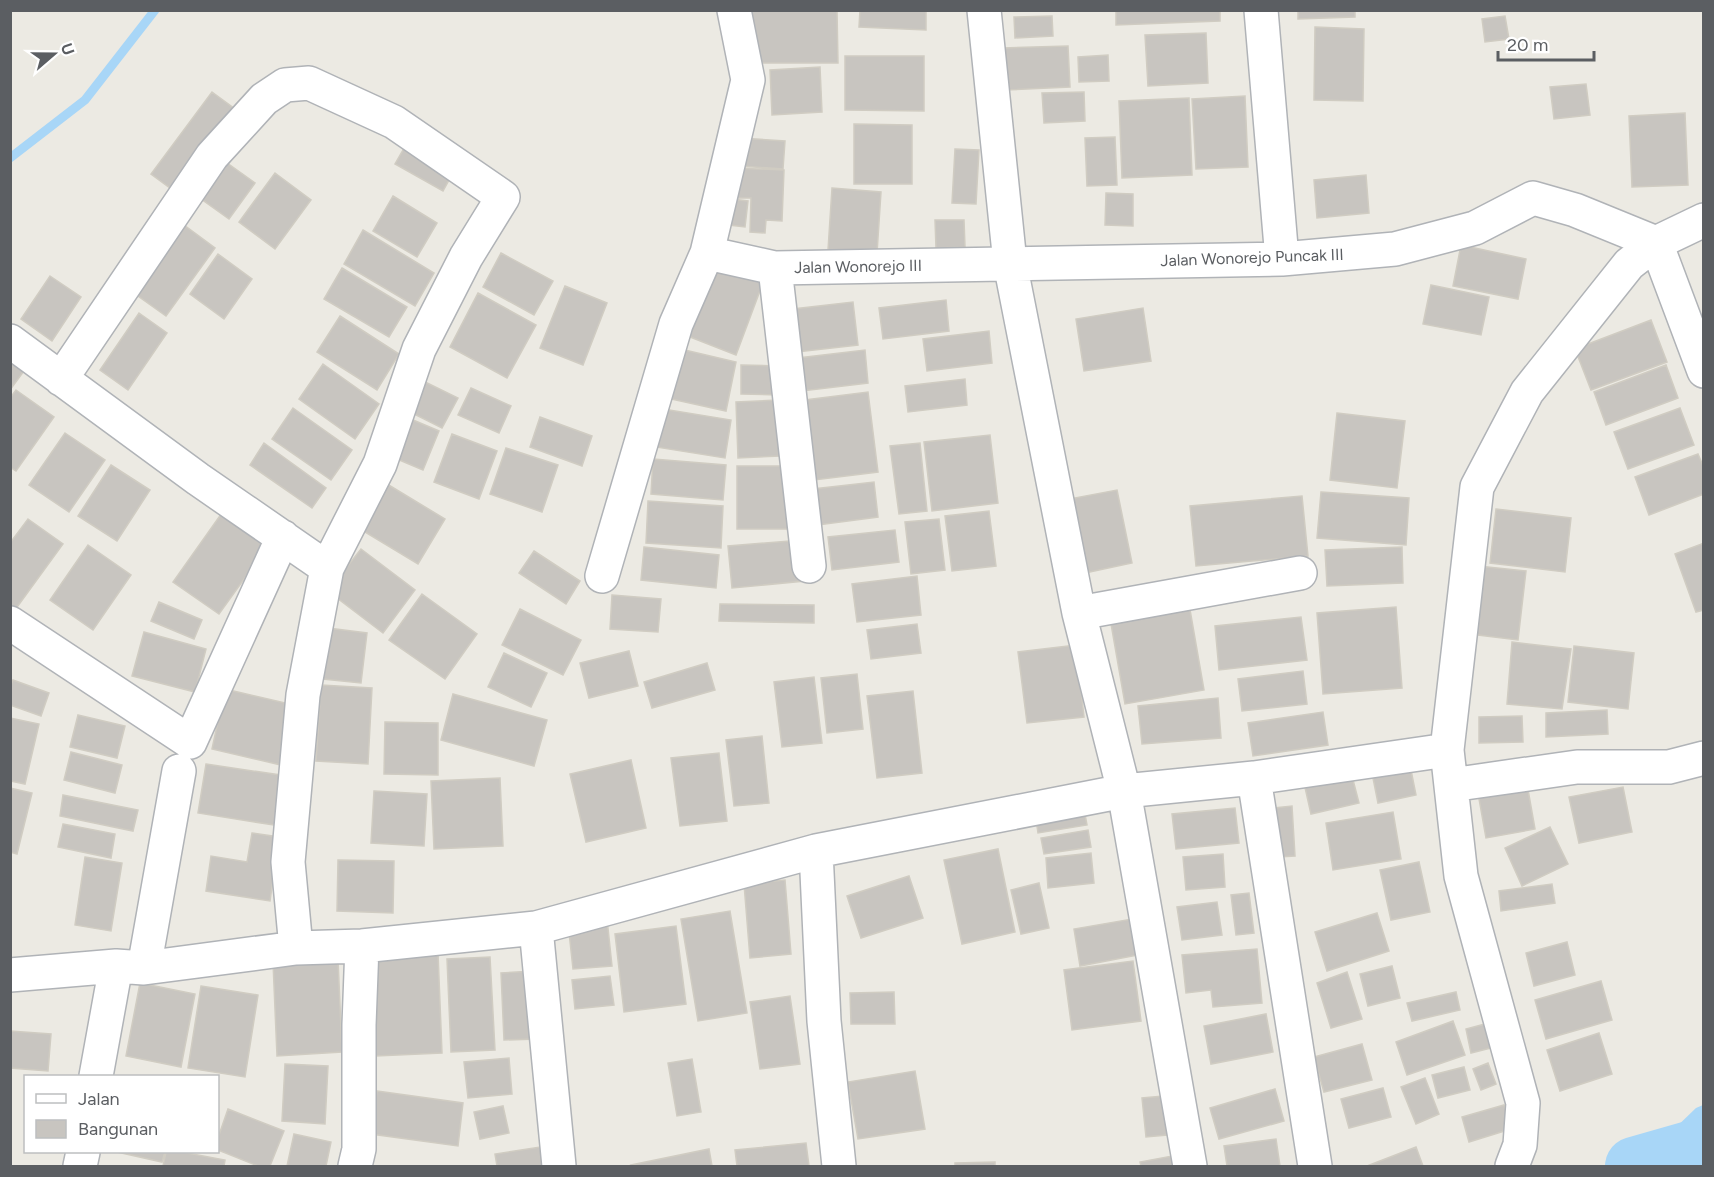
<svg xmlns="http://www.w3.org/2000/svg" width="1714" height="1177" font-family="Figtree,sans-serif">
<style>
.water{fill:#a8d6f7}
.lines{fill:none;stroke-linecap:round;stroke-linejoin:round}
.stream{stroke:#a8d6f7;stroke-width:9}
.river{stroke:#a8d6f7;stroke-width:58}
.building{fill:#c8c5c0;stroke:#d0ccc2;stroke-width:1.5}
.minor-casing{stroke:#b0b3b7;stroke-width:36}
.minor{stroke:#fff;stroke-width:33}
.labels{text-anchor:middle;stroke-width:4.5;stroke-linejoin:round;paint-order:stroke}
.street-label{font-size:16px;fill:#5b5e62;stroke:#fff}
</style>
<rect width="100%" height="100%" fill="#eceae3"/>
<!-- water -->
<path class="water" d="M1703,1105V1166H1636L1696,1108Z"/>
<g class="lines">
<!-- stream -->
<path class="stream" d="M10,158L85,100L155,10"/>
<!-- river -->
<path class="river" d="M1634,1166L1704,1146"/>
</g>
<!-- building -->
<path class="building" d="M749,10H837L838,63H749Z
M860,10H926V30L859,27Z
M1116,10H1220V21L1116,25Z
M1298,10H1355V17L1298,19Z
M1052,16L1053,36L1015,38L1014,17Z
M1505,16L1509,39L1485,42L1482,19Z
M1315,27L1364,29L1363,101L1314,100Z
M1206,33L1208,83L1148,86L1145,35Z
M1068,46L1070,87L1005,90L1003,48Z
M1108,55L1109,81L1079,82L1078,57Z
M845,56H924V111L845,110Z
M820,67L822,112L772,115L770,70Z
M1586,84L1590,115L1554,119L1550,87Z
M212,92L235,109L174,191L151,174Z
M1084,92L1085,121L1044,123L1042,93Z
M1245,96L1248,167L1196,169L1192,99Z
M1189,98L1192,175L1122,178L1119,101Z
M1685,113L1688,185L1632,187L1629,116Z
M854,124L912,125V184H854Z
M1115,137L1117,185L1087,186L1085,138Z
M740,138L785,141L783,169L739,166Z
M407,143L454,171L443,191L395,164Z
M955,149L979,150L976,204L952,203Z
M223,160L255,183L229,219L197,196Z
M735,168L784,170L782,221L766,220L765,233L750,232L751,198H734Z
M275,173L311,200L275,249L239,222Z
M1366,175L1369,213L1317,218L1314,180Z
M832,188L881,192L877,253L828,250Z
M1106,193L1133,194V226L1105,225Z
M393,196L437,223L417,257L373,231Z
M732,199L748,201L745,227L729,225Z
M935,220H964L965,247L936,248Z
M180,222L215,248L166,316L131,291Z
M363,230L434,273L415,306L344,264Z
M1461,245L1526,259L1518,299L1453,286Z
M501,253L553,281L534,315L483,287Z
M218,254L252,279L224,319L190,294Z
M709,258L764,280L736,355L680,333Z
M342,268L407,307L389,337L324,299Z
M50,276L81,297L52,341L21,319Z
M1431,285L1489,297L1481,335L1423,324Z
M565,286L607,303L583,365L540,348Z
M478,293L536,325L507,378L450,347Z
M946,300L949,331L883,339L879,308Z
M853,302L858,345L797,352L793,309Z
M1143,308L1151,361L1084,371L1076,319Z
M139,313L167,333L128,390L100,370Z
M340,316L399,354L377,390L317,352Z
M1651,320L1667,362L1591,390L1575,349Z
M989,331L992,363L927,371L923,339Z
M672,347L736,362L726,411L662,397Z
M865,350L868,383L802,391L798,358Z
M10,361L24,371L10,390Z
M323,364L379,404L355,439L299,399Z
M741,365L778,366V395L741,394Z
M1666,365L1678,398L1606,425L1594,392Z
M419,379L458,398L442,428L404,409Z
M965,379L967,405L908,412L905,386Z
M471,388L511,406L499,433L458,415Z
M16,390L54,417L16,471L10,467V398Z
M868,392L878,472L806,481L797,401Z
M777,400L780,456L738,458L736,402Z
M293,408L352,450L331,480L272,439Z
M1680,408L1694,445L1628,469L1614,432Z
M663,409L731,420L725,458L656,447Z
M1337,413L1405,421L1397,488L1330,480Z
M406,417L439,431L423,470L390,456Z
M540,417L592,436L582,466L530,447Z
M65,433L105,460L69,512L29,485Z
M452,434L497,451L479,499L434,482Z
M990,435L998,503L932,511L924,442Z
M264,443L326,488L312,508L250,465Z
M920,443L927,511L899,514L890,446Z
M506,448L558,465L542,512L490,494Z
M1698,454L1704,468V494L1649,515L1635,477Z
M653,459L726,465L723,500L651,494Z
M111,465L150,490L117,541L78,516Z
M737,466H788L789,529H737Z
M874,482L878,517L818,525L813,489Z
M387,484L445,519L418,564L360,529Z
M1117,490L1132,563L1080,574L1064,500Z
M1321,492L1409,498L1406,545L1317,538Z
M1302,496L1308,556L1196,566L1190,506Z
M648,501L723,506L721,548L646,543Z
M1496,509L1571,518L1565,572L1490,563Z
M224,510L270,543L219,614L173,582Z
M989,511L996,566L952,571L945,516Z
M28,519L63,544L12,614L10,613V543Z
M939,519L945,570L911,574L905,522Z
M895,530L899,562L832,570L828,537Z
M802,540L805,581L732,588L728,546Z
M1704,543V610L1696,612L1675,554Z
M88,545L131,575L93,630L50,600Z
M644,547L719,555L716,588L641,580Z
M1402,547L1403,583L1327,586L1325,550Z
M361,549L415,590L383,633L328,591Z
M534,551L580,581L566,604L519,573Z
M1478,566L1526,571L1518,640L1470,634Z
M917,576L921,615L857,622L852,584Z
M422,594L477,634L445,679L389,640Z
M612,595L661,599L658,632L610,629Z
M159,602L202,620L194,639L151,621Z
M720,604L814,605V623L719,621Z
M1189,604L1204,690L1125,704L1110,618Z
M1396,607L1402,688L1323,694L1317,613Z
M520,609L581,640L563,675L502,645Z
M1301,617L1307,660L1219,670L1215,626Z
M917,624L921,653L871,659L867,630Z
M328,628L367,633L361,683L323,679Z
M144,632L206,649L195,692L132,676Z
M1512,642L1571,649L1562,709L1507,704Z
M1076,645L1084,717L1027,723L1018,652Z
M1574,646L1634,653L1628,709L1568,702Z
M629,651L638,686L589,698L580,663Z
M504,653L547,673L531,707L488,687Z
M707,663L715,690L652,708L644,682Z
M1303,671L1307,704L1242,711L1238,679Z
M857,674L863,729L827,733L821,678Z
M814,677L822,743L782,747L774,682Z
M13,680L49,693L41,716L10,705V687Z
M321,685L372,688L368,764L316,761Z
M225,689L294,705L281,765L212,749Z
M913,691L922,773L877,778L867,696Z
M453,694L547,720L534,766L441,740Z
M1218,698L1221,738L1142,744L1138,706Z
M1607,710L1608,734L1546,737V713Z
M1323,712L1328,745L1253,756L1248,723Z
M78,715L125,726L117,758L70,747Z
M1522,716L1523,742L1479,743V717Z
M10,718L39,724L25,784L10,781Z
M385,722L438,723V775L384,774Z
M762,736L769,803L734,806L726,740Z
M71,752L122,765L115,793L64,780Z
M719,753L727,821L680,826L671,758Z
M631,760L646,828L586,842L570,774Z
M1409,760L1416,795L1378,803L1371,768Z
M206,764L287,776L280,826L198,813Z
M1351,772L1359,803L1311,814L1304,783Z
M500,778L503,846L434,849L431,781Z
M1527,784L1535,829L1486,838L1478,793Z
M1623,787L1632,832L1579,843L1569,797Z
M10,788L32,793L17,854L10,852Z
M374,791L427,794L424,846L371,843Z
M63,795L138,810L133,831L60,816Z
M1083,804L1087,825L1038,833L1035,812Z
M1292,806L1295,856L1278,857L1274,808Z
M1235,808L1239,843L1176,849L1172,814Z
M1393,812L1401,859L1333,870L1326,823Z
M63,824L115,834L111,858L58,847Z
M1550,827L1568,864L1522,886L1505,848Z
M1088,830L1091,847L1044,854L1041,838Z
M252,833L279,837L270,901L206,891L211,856L247,862Z
M998,849L1015,932L962,944L944,860Z
M1091,853L1094,883L1048,888L1046,858Z
M1223,854L1225,887L1186,890L1183,857Z
M85,857L122,863L111,931L75,925Z
M338,860L394,861L393,913L337,911Z
M1419,862L1430,912L1391,920L1380,870Z
M909,876L923,918L861,938L847,896Z
M785,880L791,954L750,958L744,884Z
M1039,883L1049,928L1021,934L1011,890Z
M1552,884L1555,903L1501,911L1499,891Z
M1249,893L1254,933L1236,935L1231,895Z
M1217,902L1222,935L1182,940L1177,907Z
M730,911L747,1013L698,1021L681,919Z
M1377,913L1389,951L1327,971L1315,932Z
M607,919L612,966L573,969L568,923Z
M1132,919L1138,955L1080,966L1074,929Z
M676,926L686,1004L624,1012L615,934Z
M1567,942L1575,975L1534,986L1526,953Z
M1257,949L1262,1003L1213,1007L1211,990L1186,993L1182,955Z
M438,953L442,1053L376,1056L372,955Z
M490,957L495,1050L451,1052L447,959Z
M338,959L342,1052L277,1056L273,962Z
M1133,961L1141,1021L1072,1030L1064,970Z
M1392,966L1400,998L1368,1006L1360,974Z
M533,971L536,1039L504,1040L501,973Z
M1347,972L1362,1019L1331,1028L1317,983Z
M610,976L614,1005L575,1009L572,980Z
M1601,981L1612,1020L1546,1039L1535,1000Z
M140,983L195,994L181,1067L126,1056Z
M201,986L258,995L245,1077L188,1068Z
M894,992L895,1024H851L850,993Z
M1456,992L1460,1010L1412,1021L1407,1003Z
M790,996L800,1064L760,1069L750,1002Z
M1266,1014L1273,1052L1211,1064L1204,1026Z
M1453,1021L1465,1055L1407,1075L1396,1042Z
M1485,1024L1491,1048L1471,1053L1466,1029Z
M10,1031L51,1034L48,1071L10,1068Z
M1599,1033L1612,1074L1560,1091L1547,1050Z
M1362,1044L1372,1080L1324,1092L1314,1057Z
M509,1058L512,1094L468,1098L464,1062Z
M692,1059L701,1112L677,1116L668,1063Z
M1488,1063L1496,1084L1481,1090L1473,1069Z
M285,1064L328,1066L325,1124L282,1121Z
M1464,1067L1470,1090L1438,1098L1432,1075Z
M915,1071L925,1129L858,1139L848,1082Z
M1425,1078L1439,1114L1416,1124L1401,1087Z
M1383,1088L1391,1117L1349,1128L1341,1099Z
M1275,1089L1284,1121L1219,1139L1210,1108Z
M377,1091L463,1103L458,1146L371,1134Z
M1163,1096L1167,1135L1146,1137L1142,1098Z
M1504,1105L1511,1129L1469,1142L1462,1117Z
M503,1106L509,1133L480,1139L474,1112Z
M228,1109L284,1131L270,1166H258L218,1150V1138Z
M294,1134L331,1142L326,1166H287Z
M1276,1139L1280,1166H1227L1224,1146Z
M806,1143L809,1166H737L735,1150Z
M540,1147L543,1166H497L495,1154Z
M1416,1147L1423,1166H1367Z
M709,1149L712,1166H632L631,1165Z
M117,1152H165L162,1162Z
M166,1152H182L225,1160L224,1166H163Z
M1172,1156L1174,1166H1141L1140,1162Z
M995,1162V1166H955V1163Z"/>
<g class="lines">
<!-- minor casing -->
<g class="minor-casing">
<path id="minor" d="M984,10L1010,263L1079,613L1124,791L1190,1166
M1261,10L1282,259
M707,253L775,268L1282,259L1395,249L1475,228L1533,198L1575,210L1656,243L1704,371
M775,268L809,566
M10,341L198,479L327,568
M61,379L212,156L264,99L285,85L309,83L394,122L503,197L466,257L419,349L380,464L327,568L303,695L288,862L296,948
M602,576L676,324L707,253L748,80L734,10
M1079,613L1300,573
M10,623L190,742L283,537
M1254,778L1315,1166
M1451,785L1577,767H1669L1704,758
M816,851L824,1021L839,1166
M536,928L559,1166
M144,968L179,771
M10,975L116,966L144,968L296,948L362,946L536,928L816,851L1124,791L1254,778L1447,750
M96,1076L116,966
M80,1166L83,1152
M355,1166L359,1149V1025L362,946
M1512,1166L1520,1145L1523,1103L1461,876L1447,750L1477,487L1527,392L1629,264L1656,243L1704,220"/>
</g>
<!-- minor -->
<use href="#minor" class="minor"/>
</g>
<g class="labels">
<!-- street labels -->
<g class="street-label">
<text transform="translate(1252 257) rotate(-2)" y="6">Jalan Wonorejo Puncak III</text>
<text transform="translate(858 266) rotate(-1)" y="6">Jalan Wonorejo III</text>
</g>
</g>
<!-- border -->
<rect width="1714" height="1177" fill="none" stroke="#5b5e62" stroke-width="24"/>
<!-- legend -->
<rect x="24" y="1075" width="195" height="78" fill="#ffffff" stroke="#bdbfc0" stroke-width="1.5"/>
<rect x="36" y="1094" width="30" height="9" fill="#ffffff" stroke="#bdbfc0" stroke-width="1.5"/>
<text x="78" y="1105" font-size="18" fill="#5b5e62">Jalan</text>
<rect x="36" y="1120" width="30" height="18" fill="#c8c5c0" stroke="#bdbfc0" stroke-width="1.5"/>
<text x="78" y="1135" font-size="18" fill="#5b5e62">Bangunan</text>
<!-- north arrow -->
<g transform="translate(54 54) rotate(70)" stroke="#ffffff" stroke-width="4.5" paint-order="stroke">
<path d="M0-4.5L10 22L0 15L-10 22Z" fill="#5b5e62"/>
<text y="-9" font-size="16" font-weight="bold" text-anchor="middle" fill="#5b5e62">U</text>
</g>
<!-- scale -->
<path d="M1498 51v9h96v-9" fill="none" stroke="#5b5e62" stroke-width="3"/>
<text x="1507" y="51" font-size="18" fill="#5b5e62" stroke="#ffffff" stroke-width="4.5" paint-order="stroke">20 m</text>
</svg>
